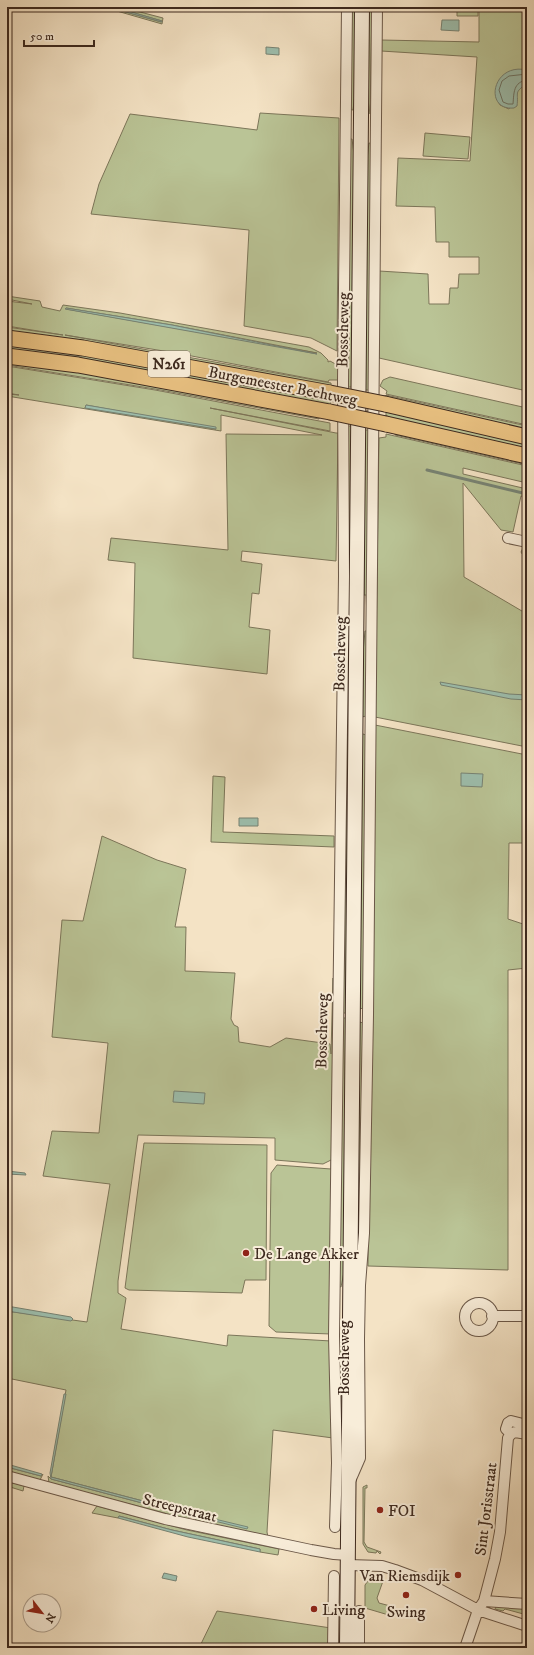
<svg xmlns="http://www.w3.org/2000/svg" width="534" height="1655" font-family="'IM FELL DW Pica',serif">
<style>
.green{fill:#bac496;stroke:#7c765a;fill-rule:evenodd}
.water{fill:#9dbfae;stroke:#778374}
.lines{fill:none;stroke-linecap:round;stroke-linejoin:round}
.shore{stroke:#6d7466;stroke-width:1}
.stream{stroke:#778374;stroke-width:3}
.street-casing{stroke:#6b5848;stroke-width:12}
.secondary-casing{stroke:#3d291e;stroke-width:16}
.primary-casing{stroke:#3d291e;stroke-width:17}
.street{stroke:#f8edd9;stroke-width:10}
.secondary{stroke:#f8edd9;stroke-width:14}
.primary{stroke:#eac282;stroke-width:15}
.primary-bridge-casing{stroke:#3d291e;stroke-width:17;stroke-linecap:butt}
.primary-bridge{stroke:#eac282;stroke-width:15}
.poi-dot{fill:#8f2418;stroke:#f8edd9;stroke-width:1.5}
.labels{text-anchor:middle;stroke-width:4;stroke-linejoin:round;paint-order:stroke}
.shield{fill:#f8edd9;stroke:#756456;stroke-width:1}
.shield-label{font-size:15px;font-weight:bold;fill:#3d291e}
.street-label{font-size:16px;fill:#3d291e;stroke:#f8edd9}
.poi-label{font-size:16px;fill:#3d291e;stroke:#f8edd9;text-anchor:start}
</style>
<rect width="100%" height="100%" fill="#f4e3c5"/>
<filter id="stains"><feTurbulence type="fractalNoise" baseFrequency=".005" numOctaves="4"/><feColorMatrix values="0 0 0 0 .2 0 0 0 0 .09 0 0 0 0 .02 0 0 0 .5 -.17"/></filter>
<radialGradient id="worn" r=".72"><stop offset=".6" stop-color="#630" stop-opacity="0"/><stop offset="1" stop-color="#630" stop-opacity=".3"/></radialGradient>
<!-- green -->
<path class="green" d="M103,7H108L161,22L162,21L114,7H121L163,18L162,24Z
M351,7H357L356,86L353,110L348,109Z
M367,7H372L370,114L366,85Z
M457,7H478V16H457Z
M479,7H527V70L496,97L500,105L509,109L517,100C514,91 521,87 527,83V391L379,358V271L428,274L429,304H449L450,288H458L459,274H479V257H449V242H436L435,207L396,206L398,158L470,161L477,57L381,51V40L479,42Z
M260,113L339,118L337,351L311,338L244,326L249,230L91,214L99,184L130,114L257,130Z
M425,133L470,137L468,159L423,156Z
M347,139H352L355,163L350,715L347,717V426H351V409H348L352,408V387H347Z
M369,143L374,144L370,390H365V411H368L365,412V430H370L367,617L366,595H364L366,167Z
M7,296L40,301L42,307L60,311L63,305L120,313L309,347L321,353L328,360V362L330,361L339,366L338,380H329L328,382L176,353L65,335L331,383V386L7,332V327L63,335L7,326V301L32,304L7,299ZM66,308L172,325L317,353L66,309Z
M7,343L102,358L331,400L330,406L7,350Z
M7,361L99,375L320,415L319,419L155,389L7,365Z
M7,366L155,390L330,423V431L210,408L336,433H338L336,561L242,551L241,561L262,564L259,594L252,593L249,627L270,630L267,674L133,658L135,563L108,560L111,538L228,550L226,434L322,435L221,415V431L7,396V394L19,395L7,393ZM86,405L216,429L85,408Z
M390,377L527,408V425L386,394L387,391L380,386L383,380Z
M386,395L527,426V431L386,398Z
M386,412L527,442V449L386,418Z
M396,431L527,461V465L395,435Z
M386,434L527,466V483L463,468V474L527,489V498L521,496L513,532L501,530L463,483L464,577L527,614V747L375,717L379,438L386,437Z
M523,548H527V562L521,552Z
M365,631H368L366,716L362,717L361,674Z
M375,725L527,755V843H509L508,919L523,924L527,930V968L508,970V1270L368,1266Z
M347,734H349L348,1013H343Z
M363,734L366,735L363,1008L360,1009L362,735Z
M213,776L225,777L223,832L334,836V847L211,842Z
M102,836L157,860L186,869L175,927H186L185,971L235,973L231,1019L234,1025L238,1027L239,1042L270,1047L286,1038L330,1044L331,1054L333,978L331,1334L276,1332L269,1326L271,1173L277,1165L331,1169V1160L323,1164L275,1160V1138L138,1135L118,1281V1293L126,1298L121,1329L227,1346L228,1335L331,1341L333,1438L273,1430L267,1532L268,1537L196,1521L195,1518L189,1517L187,1519L49,1483L48,1476L51,1479L188,1515L189,1513L51,1477L66,1390L7,1378V1311L87,1322L110,1184L43,1176L52,1131L99,1133L108,1043L52,1037L62,920L83,921Z
M343,1018H348L345,1267L341,1287L337,1286L342,1020Z
M361,1022L364,1025L354,1447L359,1023Z
M144,1143L267,1145L266,1280H245L242,1293L129,1290L125,1288Z
M338,1343H341V1445Z
M7,1467L41,1476L43,1474L40,1480L7,1471Z
M7,1481L24,1486L23,1491L7,1486Z
M367,1485V1488H365L364,1542L367,1547L381,1552L380,1554L377,1551L376,1553L368,1552L363,1544V1487Z
M97,1506L187,1530L279,1549L278,1555L260,1552V1549L172,1530L119,1516L118,1518L92,1513Z
M368,1581H383L377,1598L379,1603L394,1607L392,1616L365,1608V1585Z
M497,1604L527,1606V1615L505,1609L503,1611L495,1609Z
M217,1611L331,1628V1648H199Z"/>
<!-- water -->
<path class="water" d="M108,7H114L162,21V22Z
M442,20H459V31L441,30Z
M266,47L279,48V55L266,54Z
M527,70V83C513,94 519,91 517,106L514,108C483,111 492,62 527,70Z
M66,308L172,325L317,354L65,309Z
M86,405L210,426L216,427V429L85,408Z
M440,682L509,694L527,695V700L511,699L441,685Z
M461,773L483,774L482,787L461,786Z
M239,818H258V826H239Z
M174,1091L205,1093L204,1104L173,1102Z
M7,1171L25,1173L26,1175L7,1174Z
M7,1306L71,1317L73,1319L71,1321L7,1311Z
M64,1394H66L51,1477L189,1513L188,1515L51,1479L50,1473Z
M7,1464L42,1474L41,1476L7,1467Z
M198,1515L248,1527L247,1529L198,1517Z
M119,1516L172,1530L260,1549V1552L188,1537L118,1518Z
M164,1573L177,1576L176,1581L162,1578Z"/>
<g class="lines">
<!-- shore -->
<path class="shore" d="M527,74L509,76L502,81L499,90L503,102L508,104H513C514,93 513,82 527,80"/>
<!-- stream -->
<path class="stream" d="M427,470L527,494"/>
<!-- street casing -->
<g class="street-casing">
<path id="street" d="M508,538L527,542
M465 1317a14 14 0 1 1 28 0a14 14 0 1 1-28 0Z
M492,1316H527
M511,1434L506,1429L508,1423L511,1421L527,1425
M511,1434L515,1432L527,1434
M7,1476L165,1519L311,1550L334,1554L348,1555
M350,1481L360,1458L359,1339L360,1285L364,1233L368,1015L377,7
M335,1527L337,1463L334,1336L344,576L343,382L347,7
M348,1565L382,1566L395,1570L422,1580L478,1610L527,1626
M484,1601L527,1604
M333,1648L334,1576
M359,1648V1611
M465,1648L478,1610L484,1601L495,1559L500,1532L508,1438L511,1434"/>
</g>
<!-- secondary casing -->
<g class="secondary-casing">
<path id="secondary" d="M347,1648L362,7"/>
</g>
<!-- primary casing -->
<g class="primary-casing">
<path id="primary" d="M7,338L83,348L330,393
M7,356L78,365L330,412
M385,404L527,437
M386,424L527,456"/>
</g>
<!-- street -->
<use href="#street" class="street"/>
<!-- secondary -->
<use href="#secondary" class="secondary"/>
<!-- primary -->
<use href="#primary" class="primary"/>
<!-- primary-bridge casing -->
<g class="primary-bridge-casing">
<path id="primary-bridge" d="M330,393L385,404
M330,412L386,424"/>
</g>
<!-- primary-bridge -->
<use href="#primary-bridge" class="primary-bridge"/>
</g>
<!-- markers -->
<g class="poi-dot">
<circle cx="246" cy="1253" r="4"/>
<circle cx="380" cy="1510" r="4"/>
<circle cx="458" cy="1575" r="4"/>
<circle cx="406" cy="1595" r="4"/>
<circle cx="314" cy="1609" r="4"/>
</g>
<g class="labels">
<!-- shield labels -->
<rect class="shield" x="148" y="351" width="42" height="26" rx="3"/>
<g class="shield-label">
<text x="169" y="369">N261</text>
</g>
<!-- street labels -->
<g class="street-label">
<text transform="translate(342 330) rotate(-89)" y="6">Bosscheweg</text>
<text transform="translate(283 385) rotate(11)" y="6">Burgemeester Bechtweg</text>
<text transform="translate(339 654) rotate(-89)" y="6">Bosscheweg</text>
<text transform="translate(321 1031) rotate(-89)" y="6">Bosscheweg</text>
<text transform="translate(343 1358) rotate(-90)" y="6">Bosscheweg</text>
<text transform="translate(180 1507) rotate(14)" y="6">Streepstraat</text>
<text transform="translate(485 1509) rotate(-83)" y="6">Sint Jorisstraat</text>
</g>
<!-- poi labels -->
<g class="poi-label">
<text x="254" y="1259">De Lange Akker</text>
<text x="388" y="1516">FOI</text>
<text x="450" y="1581" text-anchor="end">Van Riemsdijk</text>
<text x="322" y="1615">Living</text>
<text x="406" y="1617" text-anchor="middle">Swing</text>
</g>
</g>
<!-- margin -->
<rect width="534" height="1655" fill="none" stroke="#f4e3c5" stroke-width="24"/>
<rect x="8" y="8" width="518" height="1639" fill="none" stroke="#3d291e" stroke-width="2"/>
<rect x="12" y="12" width="510" height="1631" fill="none" stroke="#3d291e"/>
<!-- north arrow -->
<g transform="translate(42 1613) rotate(121)"><circle r="19" fill="#f8edd9" stroke="#ad9f8e"/>
<path d="M0-3L7 15L0 10L-7 15Z" fill="#8f2418"/>
<text y="-6" font-size="11" font-weight="bold" text-anchor="middle" fill="#3d291e">N</text>
</g>
<!-- scale -->
<path d="M24 40v6h70v-6" fill="none" stroke="#3d291e" stroke-width="2"/>
<text x="30" y="40" font-size="12" fill="#3d291e" stroke="#f8edd9" stroke-width="3" paint-order="stroke">50 m</text>
<rect width="100%" height="100%" filter="url(#stains)"/>
<rect width="100%" height="100%" fill="url(#worn)"/>
</svg>
